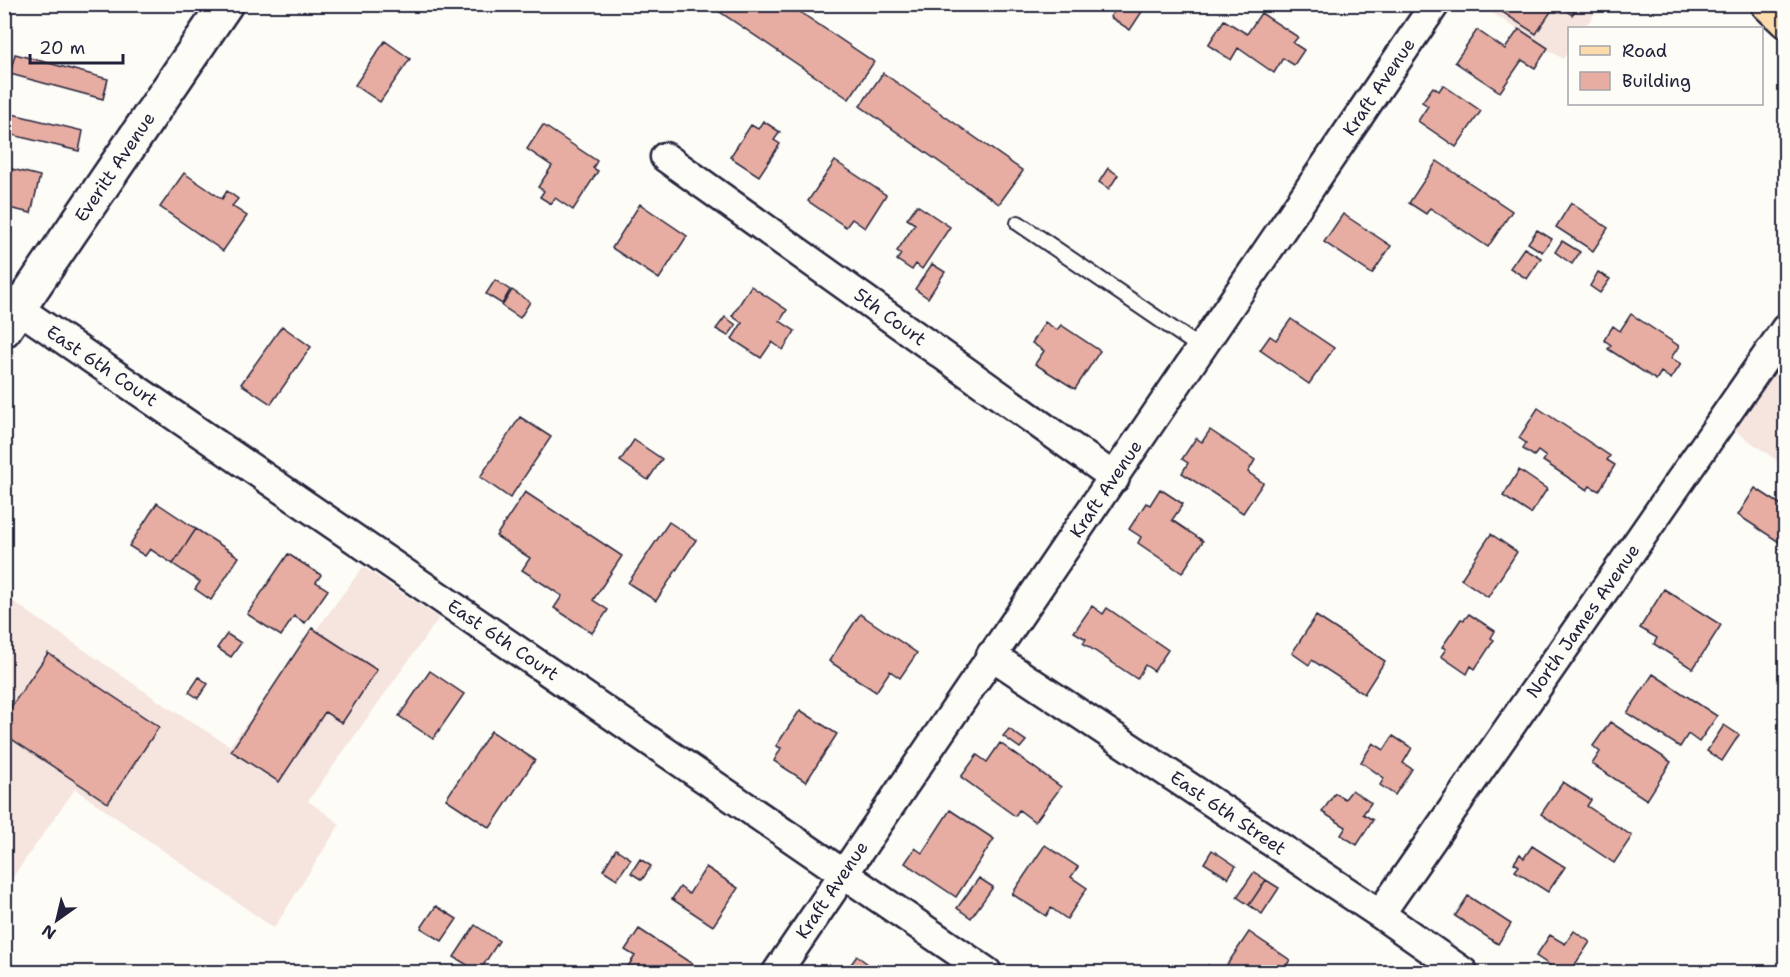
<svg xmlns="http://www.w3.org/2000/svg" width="1790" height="977" font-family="'Shantell Sans',sans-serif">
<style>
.built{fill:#f6e4de}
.building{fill:#e7ada2;stroke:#22223b;stroke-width:1.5}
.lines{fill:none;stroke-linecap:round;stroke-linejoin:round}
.lane-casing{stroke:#22223b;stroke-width:18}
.street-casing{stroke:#22223b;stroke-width:33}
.secondary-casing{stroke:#22223b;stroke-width:38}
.primary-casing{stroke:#22223b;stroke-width:38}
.lane{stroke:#fdfcf7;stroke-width:14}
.street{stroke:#fdfcf7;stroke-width:28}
.secondary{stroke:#fdfcf7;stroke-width:33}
.primary{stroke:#fddcac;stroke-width:33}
.labels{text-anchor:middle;stroke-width:5;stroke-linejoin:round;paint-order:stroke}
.street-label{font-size:18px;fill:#22223b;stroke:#fdfcf7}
</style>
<rect width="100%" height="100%" fill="#fdfcf7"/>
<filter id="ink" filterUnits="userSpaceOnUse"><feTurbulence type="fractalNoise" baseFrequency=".0167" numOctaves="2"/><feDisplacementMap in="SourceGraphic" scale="12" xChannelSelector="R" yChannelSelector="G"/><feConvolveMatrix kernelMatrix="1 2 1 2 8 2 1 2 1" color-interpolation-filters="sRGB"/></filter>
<g filter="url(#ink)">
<!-- built -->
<path class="built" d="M1480,5H1601L1584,28H1570L1569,50L1563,59Z
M1785,351V466L1731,428Z
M363,567L439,618L308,801L340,824L274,928L75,789L5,888V596L166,706L230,746Z"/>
<!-- building -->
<path class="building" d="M708,4H788L874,62L849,99Z
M1119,4H1147L1130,30L1110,17Z
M1490,4H1556L1536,34Z
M1557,4H1579L1572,15Z
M1261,13L1298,37L1293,43L1304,50L1294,65L1283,58L1274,73L1238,48L1231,60L1208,45L1224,20L1247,34Z
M1519,29L1548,48L1535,68L1522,60L1500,92L1455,62L1477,30L1505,49Z
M385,41L410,59L380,102L355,85Z
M15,54L108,79L103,99L10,74Z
M883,73L1023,171L999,204L860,106Z
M1443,85L1481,111L1456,147L1418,121L1428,106L1422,102L1433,87L1439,91Z
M4,112L83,131L79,151L4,133Z
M763,121L780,132L774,140L780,144L759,176L730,157L751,125L758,129Z
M543,125L597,161L593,168L598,171L573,210L555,198L551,204L540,197L544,191L538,187L552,166L527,149Z
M835,161L886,195L865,228L852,219L846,227L808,201Z
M1437,161L1512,211L1488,247L1430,208L1426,214L1409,203Z
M4,167L40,176L31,213L4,207Z
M1108,168L1118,175L1109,189L1099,182Z
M184,173L222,199L227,191L238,199L232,206L247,216L223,251L160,207Z
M1571,203L1608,228L1593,251L1556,227Z
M640,204L687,236L659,279L612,248Z
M917,205L950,227L922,269L916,264L912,270L897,260L901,254L897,251L915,224L907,219Z
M1343,214L1391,246L1372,274L1324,242Z
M1537,230L1552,239L1542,252L1528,243Z
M1562,241L1580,252L1572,264L1555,252Z
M1524,248L1541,258L1527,279L1510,268Z
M932,264L945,272L928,298L915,289Z
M1598,272L1610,279L1600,293L1590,286Z
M495,280L510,290L502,304L486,294Z
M751,286L787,310L780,321L795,331L783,350L772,342L761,358L732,339L742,323L732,316Z
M512,290L530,302L520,318L502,306Z
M1631,314L1679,346L1671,358L1681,364L1671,379L1661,372L1656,380L1608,349L1611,345L1604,340L1613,326L1620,331Z
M725,317L736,325L728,336L716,329Z
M1291,319L1334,348L1309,384L1260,350L1270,336L1276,340Z
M1045,322L1057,330L1061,325L1100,351L1075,389L1035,364L1044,351L1032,343Z
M282,326L311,347L271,404L241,384Z
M1538,408L1610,456L1607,460L1615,465L1599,491L1590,486L1587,490L1543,461L1546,457L1538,451L1534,456L1523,449L1526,443L1519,438Z
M520,417L551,437L510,498L480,477Z
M1210,430L1255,460L1248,472L1263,483L1243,513L1182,473L1188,463L1182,459L1196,438L1202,442Z
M634,440L662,459L648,480L620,461Z
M1519,470L1547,489L1531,514L1503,496Z
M1755,488L1786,508V532L1779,542L1738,515Z
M1160,489L1183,504L1172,520L1203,541L1182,573L1138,543L1141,537L1129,529L1146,503L1150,505Z
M525,492L622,556L593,600L608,610L592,633L554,608L562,596L522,570L530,558L496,536Z
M157,503L196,529L173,564L150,549L145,556L129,546Z
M669,522L696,540L656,601L628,583Z
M196,529L239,557L211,600L195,589L200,582L173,564Z
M1491,534L1517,552L1488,597L1461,579Z
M288,554L321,575L316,582L328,590L305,623L294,616L281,636L247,614Z
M1664,589L1721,625L1693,669L1654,644L1657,638L1640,628Z
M1092,606L1103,614L1107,608L1168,650L1154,671L1145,665L1137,679L1083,643L1086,639L1074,632Z
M860,614L917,653L900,678L890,671L876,692L829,661Z
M1469,614L1495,631L1491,638L1494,640L1475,669L1471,666L1467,674L1441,656L1446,649L1442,647L1461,619L1464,620Z
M1316,616L1385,661L1364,694L1312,660L1309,665L1292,653Z
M312,628L377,670L342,723L325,712L279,782L231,751Z
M227,634L241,643L231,657L217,648Z
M48,653L159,727L108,803L4,734V717Z
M430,671L464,694L433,739L399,716Z
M1653,674L1717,716L1699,742L1688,734L1680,747L1627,713Z
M199,677L208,684L198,698L189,692Z
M800,710L837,734L806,782L774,761L781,748L776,746Z
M1610,722L1671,762L1647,800L1592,764L1600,752L1593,746Z
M1724,725L1739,735L1722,761L1707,751Z
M1009,729L1026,741L1020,748L1003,736Z
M491,731L535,760L490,828L446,799Z
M1393,736L1412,748L1403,763L1412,769L1395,795L1380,785L1384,778L1361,762L1373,743L1384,750Z
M1000,743L1061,787L1035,822L1019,810L1015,816L961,777L977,755L987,762Z
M1563,782L1591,800L1587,806L1632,836L1614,863L1541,814Z
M1352,790L1371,803L1363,814L1373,820L1357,845L1341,835L1346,827L1322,812L1335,793L1345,799Z
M950,810L994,839L956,897L905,863L915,848L922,853Z
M1045,845L1078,867L1071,877L1087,888L1067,919L1051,908L1046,916L1012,894Z
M1532,846L1565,867L1548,892L1515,871L1519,866L1514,863L1520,854L1524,858Z
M616,849L631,859L617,879L603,870Z
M1212,850L1236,866L1228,878L1204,863Z
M640,859L651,866L642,880L631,873Z
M706,867L738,888L713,926L672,899L680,887L689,894Z
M1254,872L1266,880L1249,905L1237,897Z
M979,878L993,887L971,918L957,908Z
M1266,880L1279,888L1262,914L1249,905Z
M1468,896L1511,924L1498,944L1455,916Z
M436,906L457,919L442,941L421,928Z
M475,925L499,941L479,972L454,957Z
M639,929L694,965L689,972H624L635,956L625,950Z
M1574,931L1590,942L1570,972H1560L1536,956L1550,935L1565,944Z
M1249,932L1290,960L1282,972H1222Z
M857,956L879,972H845Z
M1208,965L1220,972H1203Z"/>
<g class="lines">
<!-- lane casing -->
<g class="lane-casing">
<path id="lane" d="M1018,223L1201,348"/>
</g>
<!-- street casing -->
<g class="street-casing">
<path id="street" d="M665,157L1115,478
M19,309L987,972
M991,655L1380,914L1463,972
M1380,914L1786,328
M777,972L1435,4"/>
</g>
<!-- secondary casing -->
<g class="secondary-casing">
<path id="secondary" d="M4,330L226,4"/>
</g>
<!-- primary casing -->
<g class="primary-casing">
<path id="primary" d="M1768,4L1786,21"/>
</g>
<!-- lane -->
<use href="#lane" class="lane"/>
<!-- street -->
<use href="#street" class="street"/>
<!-- secondary -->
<use href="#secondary" class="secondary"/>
<!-- primary -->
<use href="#primary" class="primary"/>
</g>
</g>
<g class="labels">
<!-- street labels -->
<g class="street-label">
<text transform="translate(1379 87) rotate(-56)" y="6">Kraft Avenue</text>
<text transform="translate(115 167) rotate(-56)" y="6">Everitt Avenue</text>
<text transform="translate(890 317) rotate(36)" y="6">5th Court</text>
<text transform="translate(102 366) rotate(34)" y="6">East 6th Court</text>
<text transform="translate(1106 489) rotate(-56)" y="6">Kraft Avenue</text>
<text transform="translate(1583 621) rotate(-55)" y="6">North James Avenue</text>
<text transform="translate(503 640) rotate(34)" y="6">East 6th Court</text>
<text transform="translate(1228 813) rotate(34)" y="6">East 6th Street</text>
<text transform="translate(832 890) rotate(-56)" y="6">Kraft Avenue</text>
</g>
</g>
<!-- margin -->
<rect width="1790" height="977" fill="none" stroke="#fdfcf7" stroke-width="24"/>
<rect x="12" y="12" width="1766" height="953" fill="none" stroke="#22223b" stroke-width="2" filter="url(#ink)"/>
<!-- legend -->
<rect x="1568" y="27" width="195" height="78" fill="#fdfcf7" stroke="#a5a5ac" stroke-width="1.5"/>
<rect x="1580" y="46" width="30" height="9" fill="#fddcac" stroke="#a5a5ac" stroke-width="1.5"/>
<text x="1622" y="57" font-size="18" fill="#22223b">Road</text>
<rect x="1580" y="72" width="30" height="18" fill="#e7ada2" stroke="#a5a5ac" stroke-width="1.5"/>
<text x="1622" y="87" font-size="18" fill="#22223b">Building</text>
<!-- north arrow -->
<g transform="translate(57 920) rotate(214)" stroke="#fdfcf7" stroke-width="4.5" paint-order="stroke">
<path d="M0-4.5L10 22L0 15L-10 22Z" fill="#22223b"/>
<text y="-9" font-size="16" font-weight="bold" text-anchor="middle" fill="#22223b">N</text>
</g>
<!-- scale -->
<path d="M30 54v9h93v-9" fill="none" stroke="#22223b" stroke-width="3"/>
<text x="39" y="54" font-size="18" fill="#22223b" stroke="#fdfcf7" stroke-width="4.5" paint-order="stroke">20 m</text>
</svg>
